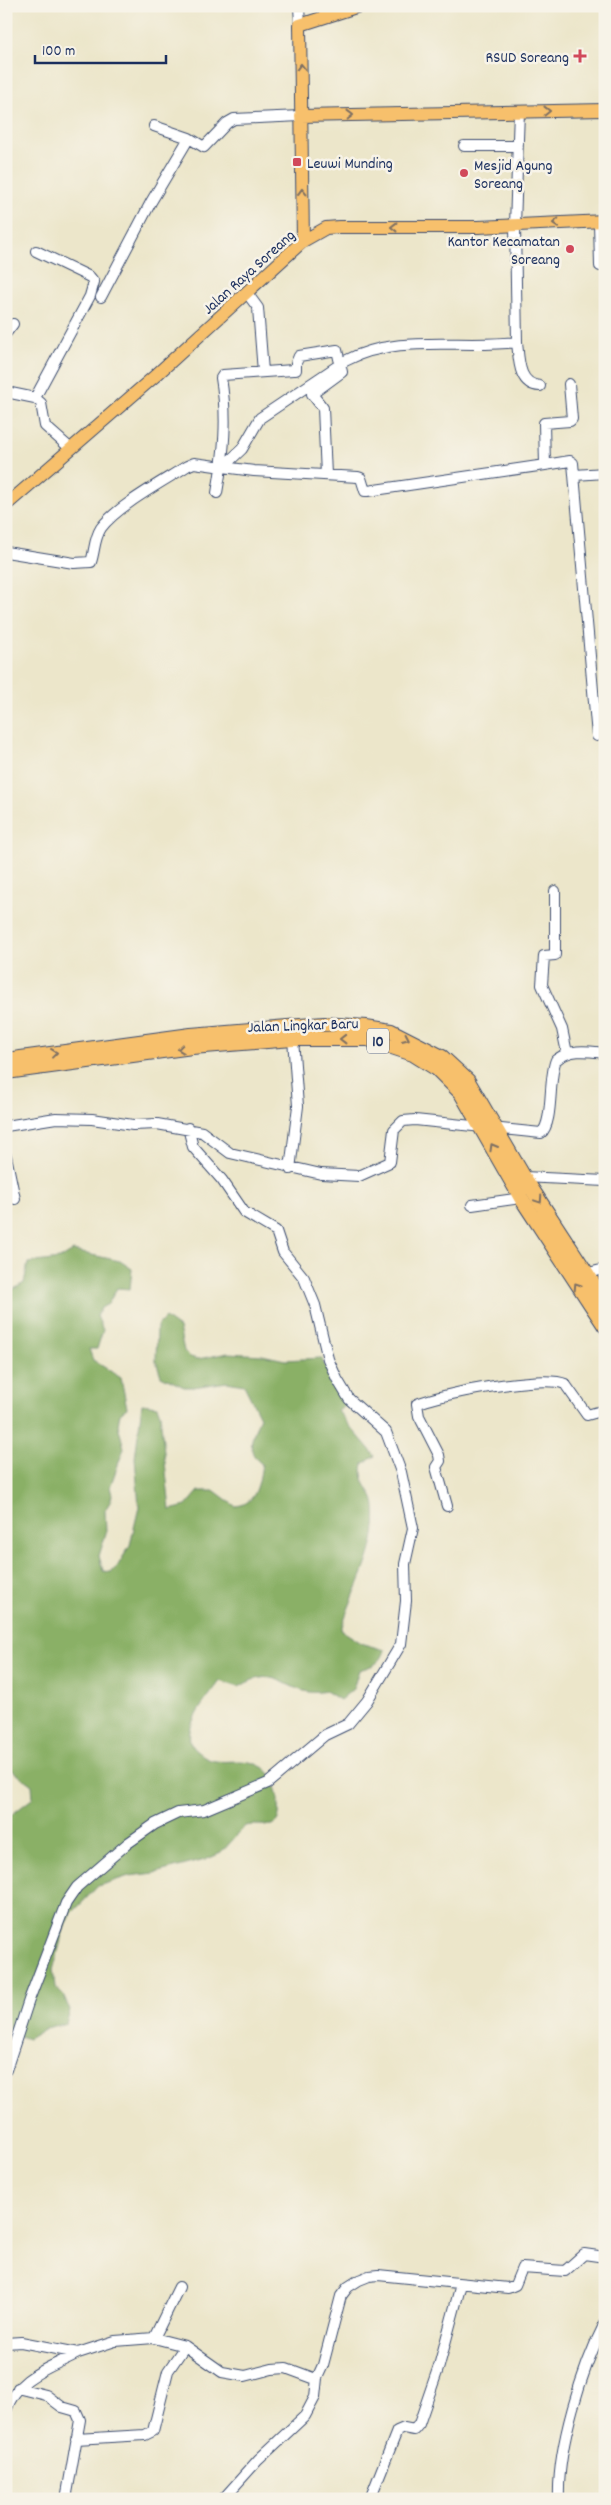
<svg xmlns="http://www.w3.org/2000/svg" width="611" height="2505" font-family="Dekko,sans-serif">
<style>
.forest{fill:#8ab066;stroke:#527062}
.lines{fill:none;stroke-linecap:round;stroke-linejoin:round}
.minor-casing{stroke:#3a4a6e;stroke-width:12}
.major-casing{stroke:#3a4a6e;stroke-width:14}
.highway-casing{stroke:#3a4a6e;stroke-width:16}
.minor{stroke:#fff;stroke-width:10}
.major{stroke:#f7c06c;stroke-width:12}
.highway{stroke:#f7c06c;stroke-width:14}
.oneway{stroke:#7e7064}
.poi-dot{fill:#d1495b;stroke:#f7f3e8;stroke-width:2}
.labels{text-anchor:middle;stroke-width:5;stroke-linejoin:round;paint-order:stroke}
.shield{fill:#f7f3e8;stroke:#5d6a87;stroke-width:1}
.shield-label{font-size:15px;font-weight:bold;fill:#1b2f5e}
.poi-label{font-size:16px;fill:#1b2f5e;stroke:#f7f3e8;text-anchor:end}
.street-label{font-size:16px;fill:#1b2f5e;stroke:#f7f3e8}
</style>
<rect width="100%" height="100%" fill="#f7f3e8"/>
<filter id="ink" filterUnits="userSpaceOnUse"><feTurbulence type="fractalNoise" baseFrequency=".02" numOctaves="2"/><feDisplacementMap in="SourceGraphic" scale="10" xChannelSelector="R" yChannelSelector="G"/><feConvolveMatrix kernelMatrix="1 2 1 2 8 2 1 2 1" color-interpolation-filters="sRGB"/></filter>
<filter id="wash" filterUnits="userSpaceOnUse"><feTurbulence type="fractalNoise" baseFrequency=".0096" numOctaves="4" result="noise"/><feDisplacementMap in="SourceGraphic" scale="20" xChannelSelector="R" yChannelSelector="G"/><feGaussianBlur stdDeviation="1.12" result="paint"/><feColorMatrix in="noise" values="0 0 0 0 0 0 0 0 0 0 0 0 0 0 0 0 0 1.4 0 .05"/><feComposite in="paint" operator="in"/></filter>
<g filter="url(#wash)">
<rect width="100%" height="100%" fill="#ece6ca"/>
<!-- forest -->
<path class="forest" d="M73,1251L120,1261L132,1269L130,1289L117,1288L108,1304L101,1308L97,1316L103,1330L97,1349H89L93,1360L121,1378L127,1408L120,1413L118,1425L124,1448L110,1487L112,1495L110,1502L105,1510L106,1533L99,1556L103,1571L111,1572L117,1567L130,1545L139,1507L135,1458L142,1404L157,1406L160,1414L170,1510L186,1506L199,1491H215L235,1506C257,1505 259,1482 262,1464C244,1451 253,1435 260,1417L244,1385L227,1382L193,1387H184L161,1376L156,1361L157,1326L165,1318L179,1328L184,1351L190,1357L198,1359L228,1353L262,1355L285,1360L321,1358L335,1385L349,1403L338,1411C349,1427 363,1440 375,1456L363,1464C358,1484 374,1491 375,1507C380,1550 352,1591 341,1630L363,1644L385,1650C381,1664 372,1666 359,1670L353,1689L340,1700L326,1691C287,1700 280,1660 239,1687L220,1681C209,1697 186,1720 190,1741C191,1747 195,1750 199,1753C216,1770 240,1754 260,1766C263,1767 267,1770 269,1773C275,1781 287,1821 272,1825C266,1826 253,1824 245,1826L221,1853L205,1860L155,1873L129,1876L98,1886L72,1913L64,1929L53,1970L55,1987L64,1996L70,2011L66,2023L46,2028L28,2039L11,2033L6,2019V1819L33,1798L32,1785L9,1768V1745L6,1739V1289L16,1288L24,1283L28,1263L60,1259Z"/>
</g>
<g filter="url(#ink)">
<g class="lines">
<!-- minor casing -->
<g class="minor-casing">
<path id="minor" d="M299,6L300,25
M154,126L189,138L204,147L227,123L234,119L301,116
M464,146H518
M599,221L600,266
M247,293L258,308L263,372
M101,297L151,202L189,138
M6,333L13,324
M517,342L515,225L519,111
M569,384L572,419L570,421L544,423L545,465L570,461L573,463L597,736
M6,392L35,398L41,403L45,426L71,449
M35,398L90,296L94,282L90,277L36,251
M223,467L254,471L358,477L361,478L365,491H368L545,465
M575,475L605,473
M217,493C224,453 228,419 221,378L223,375L293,370H296V363L299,356L337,350L342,372L312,394L323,408L326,475
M6,552L74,563L91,562C95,550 94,539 101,528C117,506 164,481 187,466L194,463L223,467L242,449L260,418L345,361C398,333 460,349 517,342C519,359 518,385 540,386
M555,891V955L544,956L542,985L562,1029L567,1053
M6,1126L56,1118L92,1119L133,1125L157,1124L202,1132L230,1153L321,1174L359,1176L390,1162L394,1130L403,1121L415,1120L541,1133C554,1123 548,1077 556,1060C571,1048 587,1051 605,1053
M6,1156L15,1199
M290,1169L298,1106L293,1039
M524,1177L605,1181
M472,1205L521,1198
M588,1273L605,1269
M447,1506L436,1467L440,1461L439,1455L419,1416L417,1404C439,1394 544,1374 565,1384L587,1415L605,1410
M6,2070L29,2000L66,1903L77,1887L128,1843L155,1824L178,1813L204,1810L268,1783L325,1735L348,1724L367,1701L401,1644L406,1601L405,1564L413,1528L401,1472L386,1432L349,1399L337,1379L328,1359L315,1305L304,1278L283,1252L276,1231L244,1212L222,1180L193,1147L188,1128
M154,2338L179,2287
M6,2343L21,2342L78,2353L115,2341L154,2338L185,2346L222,2372L245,2376L272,2369L286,2368L313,2378H317L323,2365L341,2296L348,2287L359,2280L369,2276L378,2275L508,2288L515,2285L522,2268L565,2271L584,2254L605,2257
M18,2388L46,2395L62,2407L76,2411L80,2420L66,2499
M6,2411C17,2376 48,2369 78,2353
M76,2439L145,2435L153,2431L168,2371L185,2346
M223,2499L258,2460L305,2416L315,2397L317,2378
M370,2499L397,2431L404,2428L414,2430L419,2424L439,2366L461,2284
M559,2499C557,2448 582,2368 605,2323"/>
</g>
<!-- major casing -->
<g class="major-casing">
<path id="major" d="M301,116L605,110
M303,241L300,25L359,6
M6,505L155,376L303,241L326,228L339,227H478L605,221"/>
</g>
<!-- highway casing -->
<g class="highway-casing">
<path id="highway" d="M6,1060L191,1035L324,1024L366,1027L391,1031L442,1057L468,1081L524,1177L605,1301
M6,1072L192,1047L293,1039H368L413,1054L437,1069L461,1093L521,1198L605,1326"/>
</g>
<!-- minor -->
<use href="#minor" class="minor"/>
<!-- major -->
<use href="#major" class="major"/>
<!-- highway -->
<use href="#highway" class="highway"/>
</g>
<!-- one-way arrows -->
<defs><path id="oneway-chevron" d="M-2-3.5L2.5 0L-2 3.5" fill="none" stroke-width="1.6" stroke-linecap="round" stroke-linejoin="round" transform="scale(1.25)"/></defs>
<g class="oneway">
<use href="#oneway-chevron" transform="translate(301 67) rotate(-91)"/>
<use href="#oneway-chevron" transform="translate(547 111) rotate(-1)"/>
<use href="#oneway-chevron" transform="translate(350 115) rotate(-1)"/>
<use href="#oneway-chevron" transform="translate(302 192) rotate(-91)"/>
<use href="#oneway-chevron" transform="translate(556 223) rotate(177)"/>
<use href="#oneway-chevron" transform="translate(394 227) rotate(180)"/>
<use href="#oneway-chevron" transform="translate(406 1038) rotate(25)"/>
<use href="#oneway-chevron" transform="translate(343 1039) rotate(-180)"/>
<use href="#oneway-chevron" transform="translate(181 1049) rotate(173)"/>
<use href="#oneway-chevron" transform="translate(54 1053) rotate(-7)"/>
<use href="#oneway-chevron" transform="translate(493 1147) rotate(-120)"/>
<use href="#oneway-chevron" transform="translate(539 1200) rotate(56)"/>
<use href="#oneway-chevron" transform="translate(577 1286) rotate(-123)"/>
</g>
</g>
<!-- markers -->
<g class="poi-dot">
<path d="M577.5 48.5h5v5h5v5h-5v5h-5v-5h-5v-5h5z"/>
<rect x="292" y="157" width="10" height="10" rx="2.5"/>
<circle cx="464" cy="173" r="5"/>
<circle cx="570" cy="249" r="5"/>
</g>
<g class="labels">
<!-- shield labels -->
<rect class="shield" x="367" y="1028.5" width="22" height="25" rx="4"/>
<g class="shield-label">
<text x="378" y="1046">10</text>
</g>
<!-- poi labels -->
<g class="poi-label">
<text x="569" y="62">RSUD Soreang</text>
<text x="307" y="168" text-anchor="start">Leuwi Munding</text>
<text x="474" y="170" text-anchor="start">Mesjid Agung<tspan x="474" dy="18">Soreang</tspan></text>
<text x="560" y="246">Kantor Kecamatan<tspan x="560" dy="18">Soreang</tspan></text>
</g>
<!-- street labels -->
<g class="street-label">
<text transform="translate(248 271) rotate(-42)" y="6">Jalan Raya Soreang</text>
<text transform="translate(303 1024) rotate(-2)" y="6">Jalan Lingkar Baru</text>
</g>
</g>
<!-- margin -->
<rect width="611" height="2505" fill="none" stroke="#f7f3e8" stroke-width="25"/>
<!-- scale -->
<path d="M35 55v8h131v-8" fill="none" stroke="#1b2f5e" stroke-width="2.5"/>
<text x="42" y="55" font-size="15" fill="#1b2f5e" stroke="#f7f3e8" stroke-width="4" paint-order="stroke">100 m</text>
</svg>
